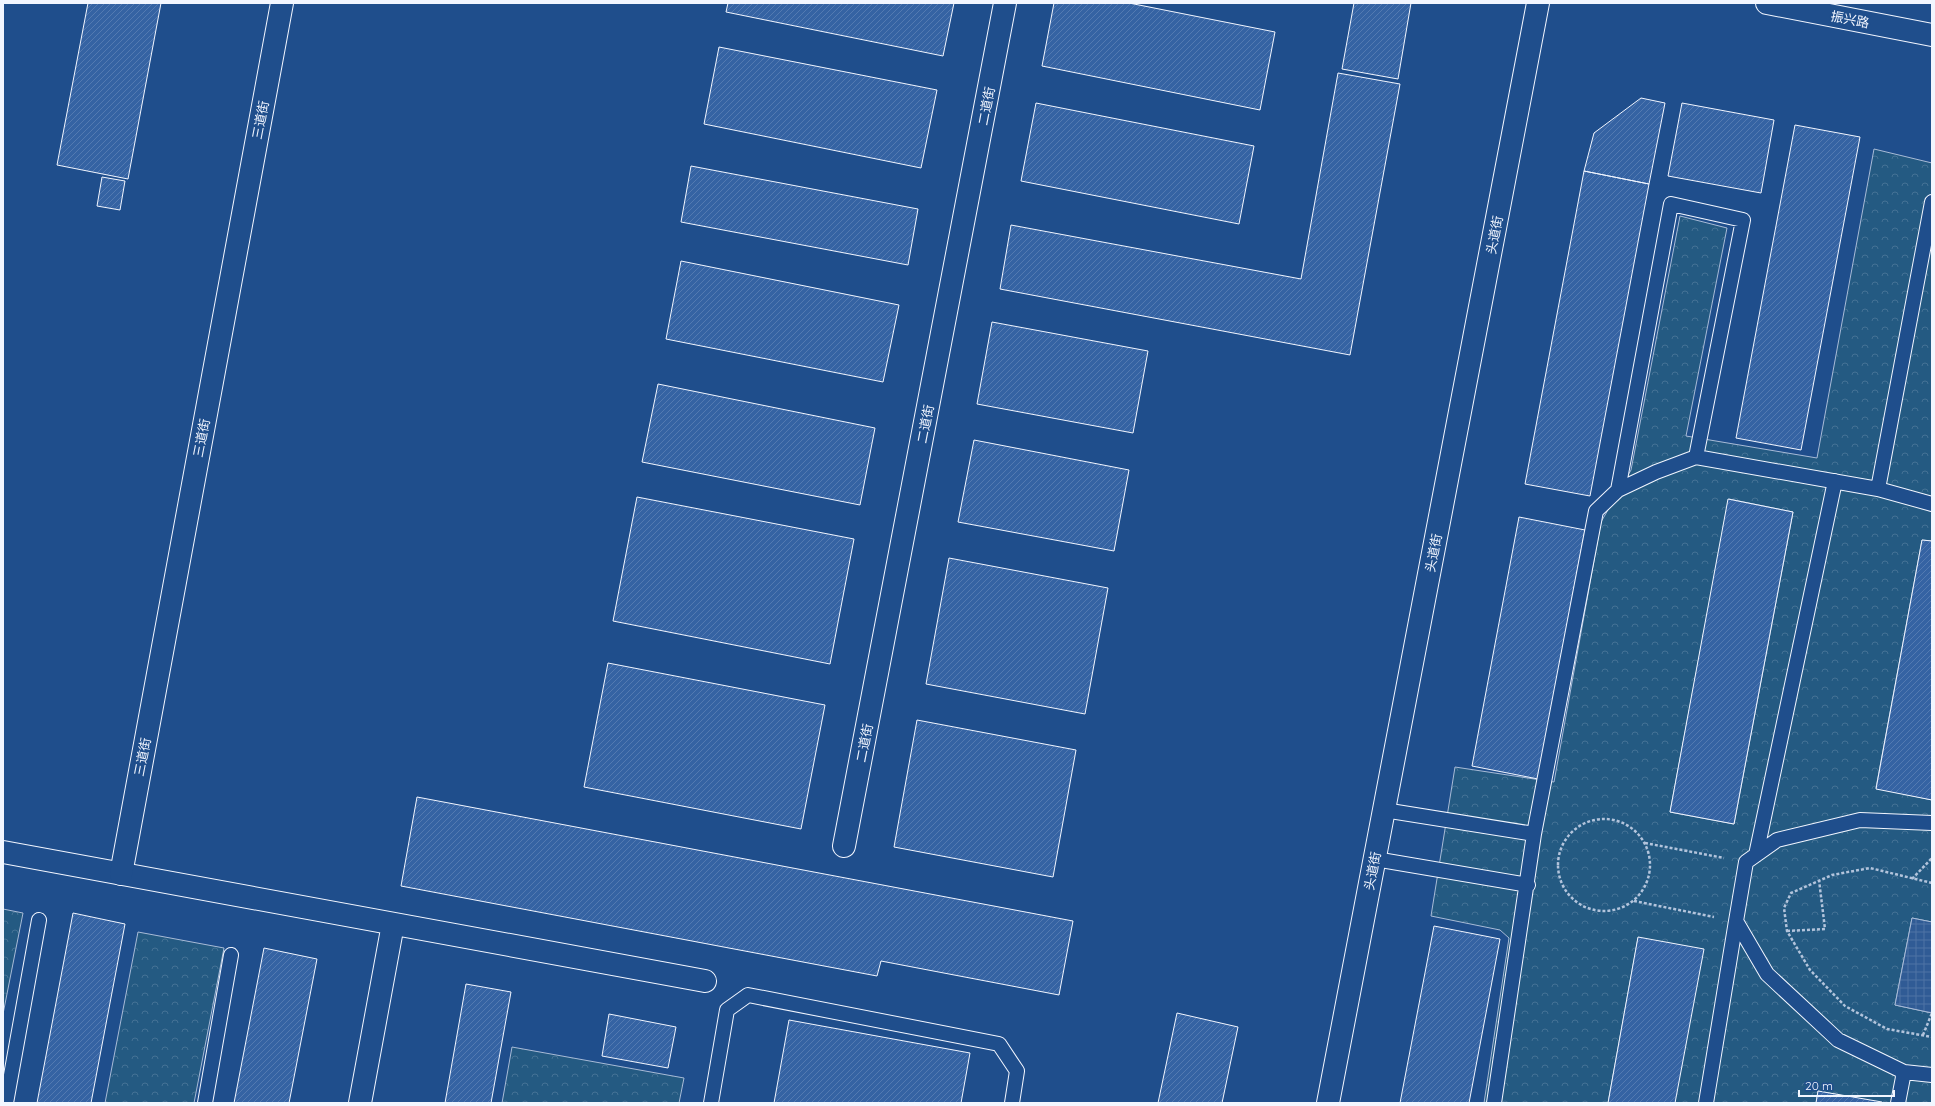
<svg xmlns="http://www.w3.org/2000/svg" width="1935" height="1106" font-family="Quicksand,'Noto Sans SC',sans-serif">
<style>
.park{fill:url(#park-crowns);stroke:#a8bbd7;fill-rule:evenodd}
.plaza{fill:url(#plaza-grid);stroke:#a8bbd7}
.building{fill:url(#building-hatch);stroke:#f2f6ff}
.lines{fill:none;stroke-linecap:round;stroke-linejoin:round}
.service-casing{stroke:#f2f6ff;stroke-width:16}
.minor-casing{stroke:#f2f6ff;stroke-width:24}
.tertiary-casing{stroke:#f2f6ff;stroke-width:24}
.secondary-casing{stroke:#f2f6ff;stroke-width:24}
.path{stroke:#b3c4dc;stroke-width:2.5;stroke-dasharray:3 2;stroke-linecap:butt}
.service{stroke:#1f4e8c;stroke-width:14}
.minor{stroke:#1f4e8c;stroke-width:22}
.tertiary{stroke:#1f4e8c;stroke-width:22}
.secondary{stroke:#1f4e8c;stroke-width:22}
.labels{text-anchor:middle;stroke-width:3;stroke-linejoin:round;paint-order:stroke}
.street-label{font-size:13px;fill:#f2f6ff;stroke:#1f4e8c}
</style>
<defs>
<pattern id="park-crowns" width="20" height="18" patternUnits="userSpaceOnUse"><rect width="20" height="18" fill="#245a82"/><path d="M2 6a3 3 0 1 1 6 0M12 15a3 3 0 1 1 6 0" fill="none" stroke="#447295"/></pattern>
<pattern id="plaza-grid" width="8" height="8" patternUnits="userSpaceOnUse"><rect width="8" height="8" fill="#305b95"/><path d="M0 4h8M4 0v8" fill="none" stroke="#4e73a5"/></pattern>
<pattern id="building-hatch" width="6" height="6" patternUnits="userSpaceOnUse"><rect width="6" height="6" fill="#3563a3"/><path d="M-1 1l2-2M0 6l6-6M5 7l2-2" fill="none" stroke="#537ab1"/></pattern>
</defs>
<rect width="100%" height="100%" fill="#1f4e8c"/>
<!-- park -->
<path class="park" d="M1874,149L1932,163V541L1922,540L1876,788L1932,800V922L1912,918L1895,1005L1932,1013V1103H1882L1818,1091L1816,1103H1675L1638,938L1608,1103H1484L1509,938L1500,930L1431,916L1455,767L1554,782L1601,522L1631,470L1680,216L1727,228L1686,436L1817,458ZM1729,499L1793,512L1734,824L1670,812Z
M3,909L23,913L3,1014Z
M138,932L224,948L194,1103H105Z
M512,1047L684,1078L679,1103H502Z"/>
<!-- plaza -->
<path class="plaza" d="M1912,918L1932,922V1013L1895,1005Z"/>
<!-- building -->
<path class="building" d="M88,3H161L128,179L57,165Z
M728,3H954L943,56L726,12Z
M1054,3H1129L1275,32L1260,110L1042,66Z
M1354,3H1411L1398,79L1342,69Z
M719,47L937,90L921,168L704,124Z
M1338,73L1400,84L1350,355L1000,289L1011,225L1301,279Z
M1641,98L1665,103L1649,184L1584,171L1594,133Z
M1036,103L1254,146L1239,224L1021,181Z
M1682,103L1774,120L1761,193L1668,176Z
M1795,125L1860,137L1801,450L1736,438Z
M691,166L918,209L908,265L681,222Z
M1584,171L1649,184L1590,496L1525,484Z
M102,177L125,181L120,210L97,206Z
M681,261L899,305L883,382L666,339Z
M992,322L1148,351L1133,433L977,404Z
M658,384L875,428L860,505L642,462Z
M974,440L1129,470L1114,551L958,522Z
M637,497L854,539L830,664L613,621Z
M1728,499L1793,512L1734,824L1670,812Z
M1519,517L1585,530L1538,779L1472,766Z
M1922,540L1932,541V800L1876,789Z
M949,558L1108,588L1085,714L926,684Z
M608,663L825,705L801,829L584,787Z
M917,720L1076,750L1053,877L894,847Z
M417,797L1073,921L1059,995L881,961L877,976L401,886Z
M73,913L125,924L91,1103H37Z
M1434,926L1500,939L1469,1103H1400Z
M1638,937L1704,949L1675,1103H1608Z
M264,948L317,959L289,1103H234Z
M466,984L511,992L491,1103H445Z
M1177,1013L1238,1027L1222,1103H1158Z
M609,1014L676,1027L668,1068L602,1056Z
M789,1020L970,1053L961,1103H774Z
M1818,1091L1882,1102V1103H1816Z"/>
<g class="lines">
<!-- service casing -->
<g class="service-casing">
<path id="service" d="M1696,457L1878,489L1932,504
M1878,489L1932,202
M1384,810L1534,834
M1932,823L1860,820L1777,840L1746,862L1736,921L1767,974L1838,1040L1904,1072L1932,1075
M1756,855L1835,481
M1375,859L1528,885
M6,1103L39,920
M205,1103L231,955
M711,1103L727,1010L748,995L999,1044L1017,1071L1012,1103
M1494,1103L1534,834L1596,511L1618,490L1656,472L1696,457L1743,220L1671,204L1618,490
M1706,1103L1736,921
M1898,1103L1904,1072"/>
</g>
<!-- minor casing -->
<g class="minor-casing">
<path id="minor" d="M844,846L1005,3
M3,852L705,981
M360,1103L393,924"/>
</g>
<!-- tertiary casing -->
<g class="tertiary-casing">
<path id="tertiary" d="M121,874L282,3
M1328,1103L1538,3"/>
</g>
<!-- secondary casing -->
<g class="secondary-casing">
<path id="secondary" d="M1767,3L1932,35"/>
</g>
<!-- path -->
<path class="path" d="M1558 865a46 46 0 1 1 92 0a46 46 0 1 1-92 0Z
M1645,843L1724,858
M1912,879L1932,858
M1932,883L1870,868L1832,875L1791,893L1784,908L1787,931L1810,970L1845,1006L1887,1029L1932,1037
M1634,901L1714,917
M1787,931L1825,929L1819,880
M1923,1035L1932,1013"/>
<!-- service -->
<use href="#service" class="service"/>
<!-- minor -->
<use href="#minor" class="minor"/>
<!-- tertiary -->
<use href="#tertiary" class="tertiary"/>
<!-- secondary -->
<use href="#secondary" class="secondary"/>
</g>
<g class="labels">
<!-- street labels -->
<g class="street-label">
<text transform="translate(1850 19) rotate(11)" y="5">振兴路</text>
<text transform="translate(986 106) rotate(-79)" y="5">二道街</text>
<text transform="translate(260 120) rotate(-79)" y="5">三道街</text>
<text transform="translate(1494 235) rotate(-79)" y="5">头道街</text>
<text transform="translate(925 424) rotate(-79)" y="5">二道街</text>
<text transform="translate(201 438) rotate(-79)" y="5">三道街</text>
<text transform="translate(1433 553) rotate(-79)" y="5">头道街</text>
<text transform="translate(864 743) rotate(-79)" y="5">二道街</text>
<text transform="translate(142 757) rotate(-79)" y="5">三道街</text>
<text transform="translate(1372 871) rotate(-79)" y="5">头道街</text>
</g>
</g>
<!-- border -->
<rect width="1935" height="1106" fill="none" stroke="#f2f6ff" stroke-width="8"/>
<!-- scale -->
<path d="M1799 1090v6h95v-6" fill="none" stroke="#f2f6ff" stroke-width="2"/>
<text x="1805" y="1090" font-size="12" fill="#f2f6ff" stroke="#1f4e8c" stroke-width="3" paint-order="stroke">20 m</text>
</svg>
